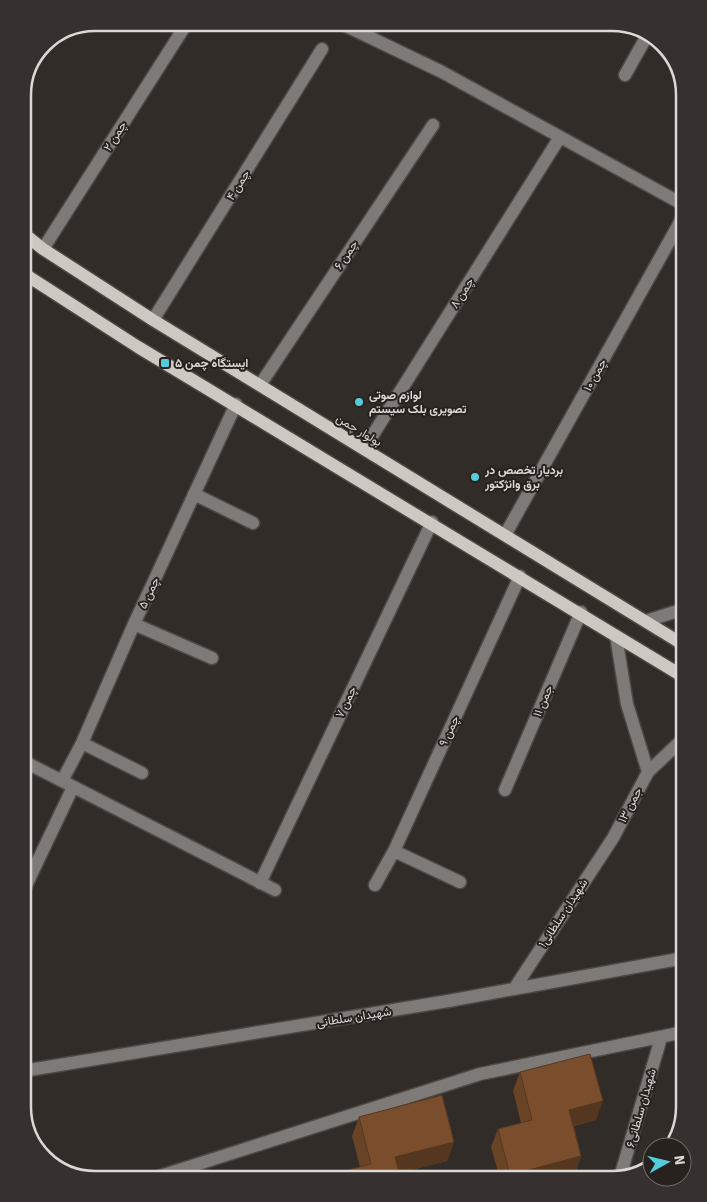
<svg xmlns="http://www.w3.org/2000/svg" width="707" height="1202" font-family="Signika,Vazirmatn,sans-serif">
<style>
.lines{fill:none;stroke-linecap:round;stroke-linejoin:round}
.minor-casing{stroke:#4d4844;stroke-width:15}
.major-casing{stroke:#4d4844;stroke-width:15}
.minor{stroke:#7d7a78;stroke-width:12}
.major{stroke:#cec8c3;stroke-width:12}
.wall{fill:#694326}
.shaded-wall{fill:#55371f}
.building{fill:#7a4e2c;stroke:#55371f}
.poi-dot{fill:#53cbda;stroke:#28221f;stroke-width:2}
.labels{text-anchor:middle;stroke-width:4;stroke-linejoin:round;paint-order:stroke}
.street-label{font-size:12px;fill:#dcd8d6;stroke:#28221f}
.poi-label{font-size:12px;font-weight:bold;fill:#dcd8d6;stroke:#28221f;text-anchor:start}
.rim{fill:none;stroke:#dcd8d6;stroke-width:2.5}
</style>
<rect width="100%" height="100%" fill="#322c28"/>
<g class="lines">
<!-- minor casing -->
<g class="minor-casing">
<path id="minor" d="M340,23L442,72L684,205
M625,75L648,34
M43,249L187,23
M153,320L322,49
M260,385L433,125
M364,449L560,137
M194,494L253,523
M505,535L684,215
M646,621L684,609
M134,624L212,658
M616,636L627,704L648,772
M82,743L142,773
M23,761L275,890
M62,781L82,743L134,624L236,404
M505,790L581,612
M394,851L460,882
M260,883L432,522
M375,885L394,851L520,576
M23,892L73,787
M514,989L613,838L648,772L684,738
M23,1071L448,1001L684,958
M620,1177L661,1038
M151,1179L480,1074L684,1032"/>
</g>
<!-- major casing -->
<g class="major-casing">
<path id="major" d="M23,233L43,249L153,320L684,645
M23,273L138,347L684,677"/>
</g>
<!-- minor -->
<use href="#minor" class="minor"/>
<!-- major -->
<use href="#major" class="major"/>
</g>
<!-- wall -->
<path class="wall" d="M520,1072L596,1120L574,1126L581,1156L575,1174L556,1179H500L491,1147L498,1129L521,1123L513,1091Z
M359,1117L454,1142L447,1161L399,1173L360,1167L352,1136Z"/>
<!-- shaded-wall -->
<path class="shaded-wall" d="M603,1101L596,1120L563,1128L569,1110Z
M454,1142L447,1161L389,1176L395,1157Z
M581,1156L575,1174L556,1179H509L510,1175Z"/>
<!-- building -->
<path class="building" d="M590,1054L603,1101L569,1110L581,1156L510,1175L498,1129L532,1120L520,1072Z
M442,1095L454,1142L395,1157L401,1179H313L371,1164L359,1117Z"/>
<!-- markers -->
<g class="poi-dot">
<rect x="160" y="358" width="10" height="10" rx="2.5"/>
<circle cx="359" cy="402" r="5"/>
<circle cx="475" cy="477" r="5"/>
</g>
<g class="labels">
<!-- street labels -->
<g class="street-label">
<text transform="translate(115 136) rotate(-58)" y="4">چمن ۲</text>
<text transform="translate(238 185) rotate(-58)" y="4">چمن ۴</text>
<text transform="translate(346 255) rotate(-56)" y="4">چمن ۶</text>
<text transform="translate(462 293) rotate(-58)" y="4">چمن ۸</text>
<text transform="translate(595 375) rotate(-61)" y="4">چمن ۱۰</text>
<text transform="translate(359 430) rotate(31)" y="4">بولوار چمن</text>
<text transform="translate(149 593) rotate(-65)" y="4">چمن ۵</text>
<text transform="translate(543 701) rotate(-67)" y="4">جمن ۱۱</text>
<text transform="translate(346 702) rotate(-64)" y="4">چمن ۷</text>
<text transform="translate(449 731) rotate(-65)" y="4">چمن ۹</text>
<text transform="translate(630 805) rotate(-62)" y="4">جمن ۱۳</text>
<text transform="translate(563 913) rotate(-57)" y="4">شهیدان سلطانی۱</text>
<text transform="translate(354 1017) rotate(-9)" y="4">شهیدان سلطانی</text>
<text transform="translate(641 1108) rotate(-74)" y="4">شهیدان سلطانی۶</text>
</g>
<!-- poi labels -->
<g class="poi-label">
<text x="175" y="367">ایستگاه چمن ۵</text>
<text x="369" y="399">لوازم صوتی<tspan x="369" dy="14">تصویری بلک سیستم</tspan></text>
<text x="485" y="474">بردیار تخصص در<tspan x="485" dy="14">برق وانژکتور</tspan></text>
</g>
</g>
<!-- crop -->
<path d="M0 0H707V1202H0ZM95 31H612A64 64 0 0 1 676 95V1107A64 64 0 0 1 612 1171H95A64 64 0 0 1 31 1107V95A64 64 0 0 1 95 31Z" fill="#36312e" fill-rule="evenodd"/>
<path class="rim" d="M95 31H612A64 64 0 0 1 676 95V1107A64 64 0 0 1 612 1171H95A64 64 0 0 1 31 1107V95A64 64 0 0 1 95 31Z"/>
<!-- north arrow -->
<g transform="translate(667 1162) rotate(82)"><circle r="24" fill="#28221f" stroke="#706b68"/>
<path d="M0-4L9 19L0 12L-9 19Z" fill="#53cbda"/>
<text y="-8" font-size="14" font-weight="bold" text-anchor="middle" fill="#dcd8d6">N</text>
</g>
</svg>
